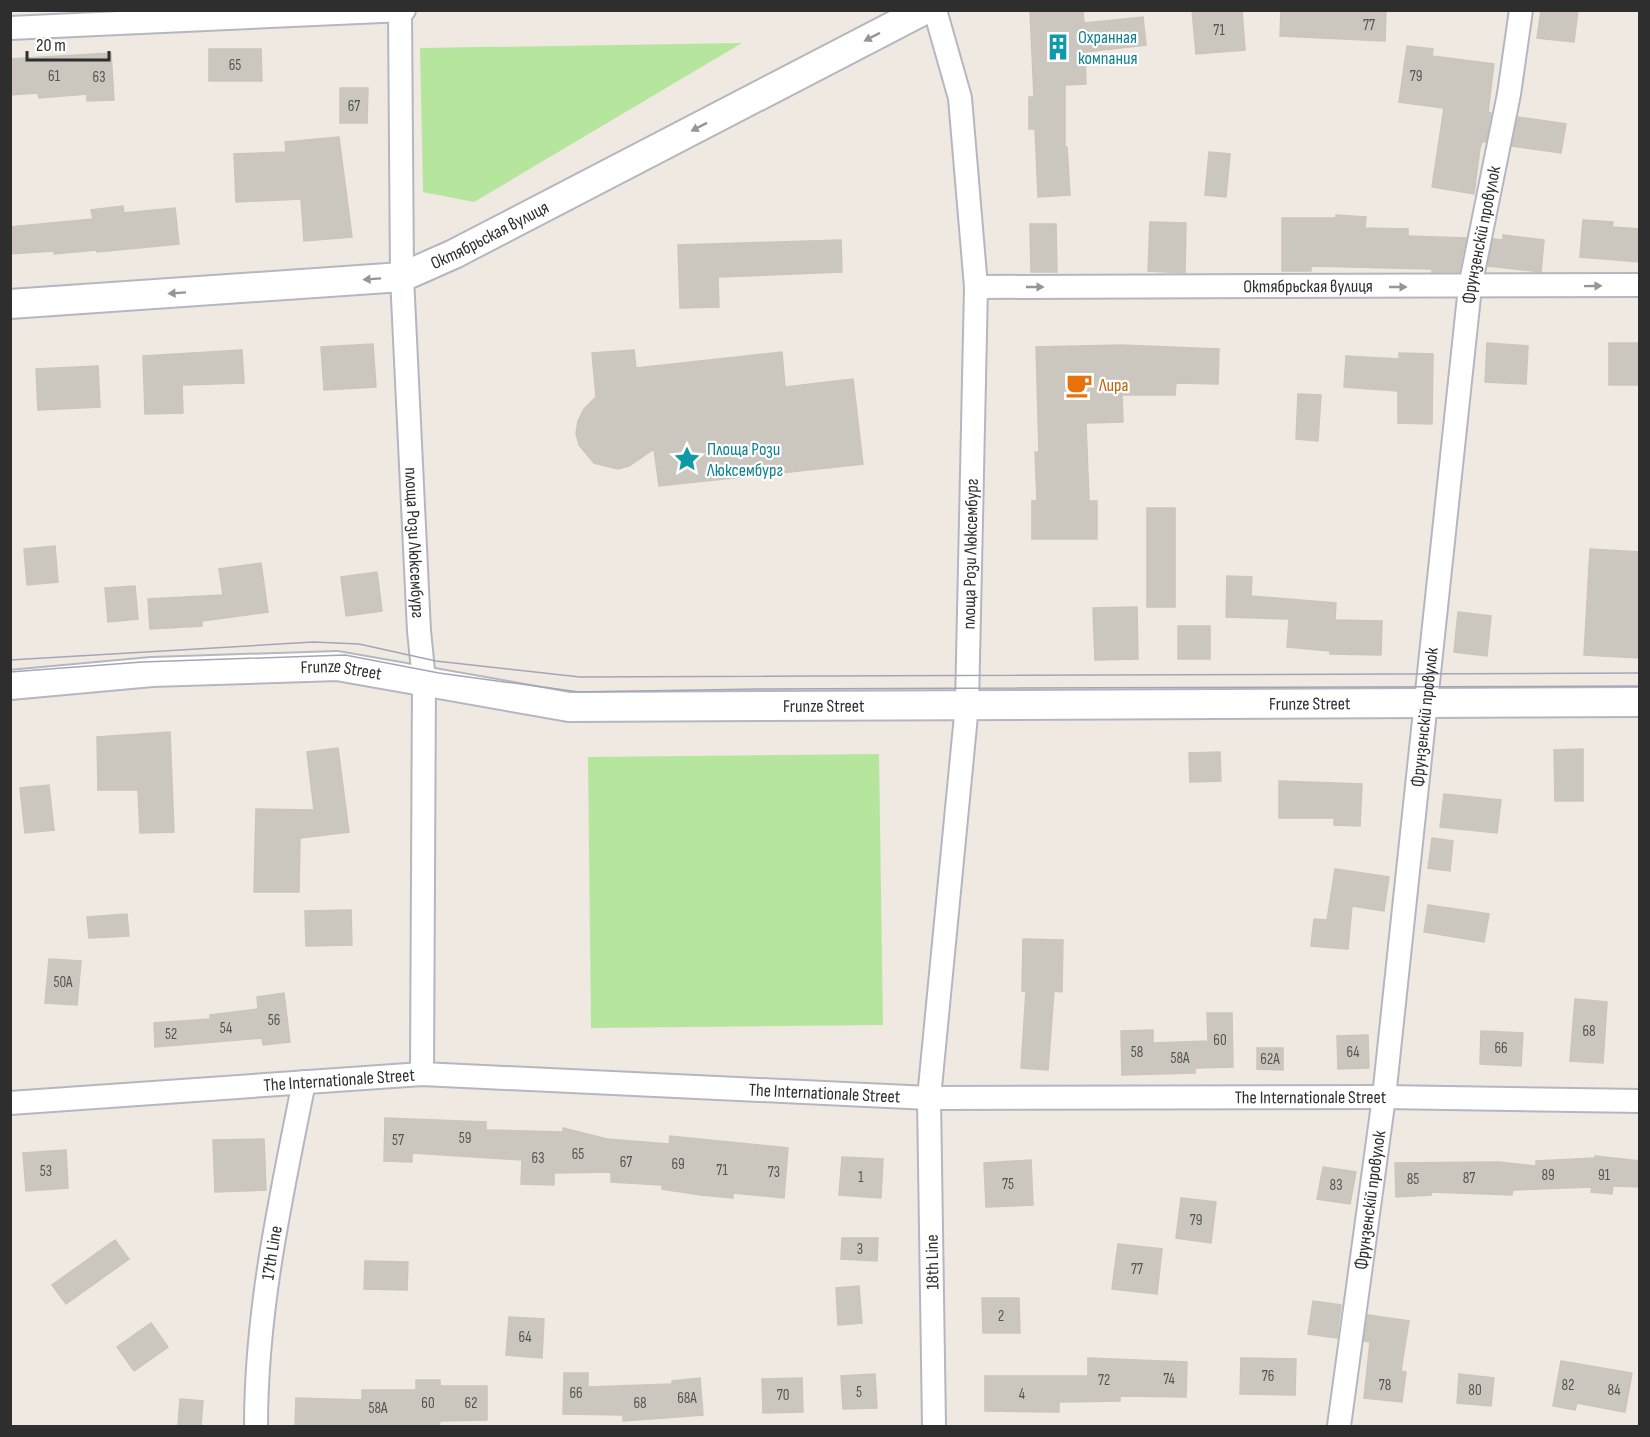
<svg xmlns="http://www.w3.org/2000/svg" width="1650" height="1437" font-family="'Sofia Sans Condensed',sans-serif">
<style>
.green{fill:#b6e59e}
.building{fill:#cbc7bf;stroke:#cbc5ba;stroke-width:1.5}
.lines{fill:none;stroke-linecap:round;stroke-linejoin:round}
.minor-casing{stroke:#b4b7c1;stroke-width:26}
.tertiary-casing{stroke:#b4b7c1;stroke-width:32}
.minor{stroke:#fff;stroke-width:22}
.tertiary{stroke:#fff;stroke-width:28}
.tram{stroke:#a3a6b8;stroke-width:1.5}
.oneway{fill:#969696}
.labels{text-anchor:middle;stroke-width:4.5;stroke-linejoin:round;paint-order:stroke}
.number-label{font-size:15px;fill:#555452}
.culture-label{font-size:18px;fill:#0d838f;stroke:#fff;text-anchor:start}
.street-label{font-size:18px;fill:#2e2e2e;stroke:#fff}
.food-label{font-size:18px;fill:#c56008;stroke:#fff;text-anchor:start}
</style>
<rect width="100%" height="100%" fill="#efe9e1"/>
<!-- green -->
<path class="green" d="M742,43L474,202L423,192L420,48Z
M879,754L883,1025L591,1028L588,757Z"/>
<!-- building -->
<path class="building" d="M1030,10H1083L1084,23L1143,17L1146,45L1085,52L1086,84L1065,85V147H1067L1070,195L1038,197L1035,129H1029V97H1034Z
M1192,10H1242L1245,50L1196,54Z
M1281,10H1386L1385,41L1280,36Z
M1541,10H1578L1574,42L1537,38Z
M1407,46L1433,49L1432,56L1494,64L1488,112L1491,113L1486,142H1482L1480,148L1474,194L1432,187L1444,108L1399,102Z
M209,49H261L262,81H209Z
M111,53L114,100L87,101V94L39,98L38,93L10,95V59Z
M340,88H368L367,123H340Z
M1518,117L1566,124L1561,153L1512,146Z
M339,137L352,237L304,241L301,199L236,202L234,154L286,152L285,142Z
M1209,152L1230,154L1226,197L1205,195Z
M123,206L124,213L175,208L179,244L97,252L96,250L54,254V251L10,254V227L93,219L91,210Z
M1336,215L1366,217L1365,228L1408,229V236L1466,238L1459,272H1432V269L1311,266V271H1282V218H1336Z
M1583,220L1613,222L1612,227L1640,229V262L1580,257Z
M1150,222L1186,223L1185,273L1148,271Z
M1030,224H1056L1057,272H1031Z
M1503,235L1544,240L1541,272L1488,266L1493,239L1503,240Z
M841,240L842,272L718,277L719,307L680,308L678,245Z
M1487,343L1528,346L1526,384L1485,382Z
M1609,343H1640V385H1609Z
M373,344L376,387L324,390L321,347Z
M1121,345L1219,349L1218,384L1176,383L1175,395H1122L1123,422L1086,423L1089,501H1097V539H1032V501H1037L1035,452H1039L1036,347Z
M242,350L244,383L182,385L183,413L145,414L143,356Z
M634,350L636,368L782,352L785,387L853,379L863,464L659,486L654,449L629,466L618,469L594,463L579,445L576,433L578,421L584,409L596,397L592,353Z
M1399,353L1433,354L1432,424L1398,423V391L1344,387L1346,356L1399,359Z
M98,366L100,407L38,410L36,369Z
M1298,394L1321,395L1318,441L1296,439Z
M1147,508H1175V607H1147Z
M55,546L58,582L27,585L24,549Z
M1590,549L1640,552V658L1584,655Z
M261,563L268,612L202,621V626L150,629L148,599L223,595L219,569Z
M377,572L382,611L346,616L341,577Z
M1227,576L1252,577L1251,596L1336,603L1335,620L1382,621L1381,655L1330,654V651L1287,647L1289,619L1226,617Z
M135,586L138,619L108,622L105,588Z
M1137,607L1138,659L1095,660L1093,608Z
M1458,612L1491,616L1487,656L1454,652Z
M1178,626H1210V659H1178Z
M170,732L174,832L140,833L138,790H98L97,737Z
M338,748L349,832L300,838L299,892H254L256,809L314,810L307,752Z
M1583,749V801H1555L1554,750Z
M1220,752L1221,781L1190,782L1189,753Z
M1279,781L1362,784L1360,826L1334,825V818H1279Z
M49,785L54,830L25,833L20,788Z
M1444,794L1501,800L1497,833L1440,827Z
M1432,838L1453,841L1450,871L1428,868Z
M1335,869L1389,877L1384,911L1352,906L1348,949L1311,946L1314,919L1327,920Z
M1428,905L1489,914L1484,942L1424,932Z
M351,910L352,945L306,946L305,911Z
M127,914L129,936L89,938L87,917Z
M1023,939L1063,940L1062,992L1054,991L1048,1070L1021,1068L1026,991H1022Z
M49,959L81,961L77,1005L45,1003Z
M284,993L290,1042L263,1045L262,1038L155,1047L154,1023L210,1019V1015L258,1009L257,997Z
M1575,999L1607,1002L1603,1063L1570,1061Z
M1207,1013H1232L1233,1067L1195,1068V1073L1122,1075L1121,1031L1153,1030V1043L1208,1041Z
M1481,1031L1523,1033L1521,1066L1480,1064Z
M1368,1035L1369,1068L1338,1069L1337,1036Z
M1257,1048H1283V1070L1257,1069Z
M385,1118L486,1122V1130L563,1132V1128L607,1139L669,1144L670,1136L788,1148L784,1198L733,1193V1198L701,1195L662,1189V1185L611,1182V1172L554,1173V1185L521,1184L522,1160L412,1153V1162L384,1161Z
M264,1139L266,1190L215,1192L213,1140Z
M66,1150L68,1188L26,1191L23,1153Z
M1595,1156L1640,1161V1187L1613,1186L1612,1194L1591,1192L1592,1187L1513,1190L1512,1195L1431,1192V1195L1396,1197L1395,1163L1498,1162L1536,1166V1161L1595,1158Z
M842,1157L883,1159L881,1198L839,1195Z
M1031,1160L1033,1205L986,1207L984,1163Z
M1323,1167L1356,1172L1350,1204L1317,1199Z
M1181,1198L1216,1202L1211,1243L1176,1238Z
M842,1238H878L877,1261L841,1259Z
M115,1240L129,1259L66,1304L52,1285Z
M1118,1244L1162,1249L1157,1294L1112,1289Z
M365,1261L408,1262L407,1290L364,1289Z
M859,1286L862,1323L838,1325L836,1288Z
M982,1298H1019L1020,1333H983Z
M1313,1301L1341,1305L1337,1338L1308,1334Z
M1368,1315L1409,1321L1401,1371L1406,1372L1402,1402L1364,1398L1370,1342L1364,1341Z
M509,1317L544,1319L542,1358L506,1355Z
M151,1323L168,1347L134,1371L117,1347Z
M1088,1358L1187,1362L1186,1397L1120,1396V1401L1059,1402V1412L985,1411V1376H1088Z
M1241,1358L1296,1359L1295,1395L1240,1394Z
M1561,1361L1632,1373L1625,1412L1577,1403L1575,1410L1553,1406Z
M564,1373H588V1387L672,1384V1381L700,1378L703,1415L623,1421V1415L563,1414Z
M875,1374L877,1408L843,1409L841,1376Z
M1459,1374L1494,1378L1491,1406L1457,1403Z
M802,1378L803,1412L763,1413L762,1379Z
M416,1380H440V1386H487V1420L440,1421L439,1426H295L296,1398L362,1400V1390H416Z
M180,1399L203,1401L201,1426H178Z"/>
<g class="lines">
<!-- minor casing -->
<g class="minor-casing">
<g id="minor">
<path id="s1" d="M400,11L402,277L419,631L424,680L422,1074"/>
<path d="M10,28L404,10"/>
<path id="s2" d="M976,287L1640,285"/>
<path id="s3" d="M10,1103L422,1074L929,1098L1384,1097L1640,1101"/>
<path id="s4" d="M256,1426C256,1309 281,1197 304,1082"/>
<path id="s5" d="M934,1426L929,1098L967,705L976,287L960,98L935,10"/>
<path id="s6" d="M1339,1426L1384,1097L1470,287L1509,94L1521,10"/>
</g>
</g>
<!-- tertiary casing -->
<g class="tertiary-casing">
<g id="tertiary">
<path id="s7" d="M10,304L402,277L454,254L924,10"/>
<path id="s8" d="M10,685L152,672L337,666L569,707L1640,702"/>
</g>
</g>
<!-- minor -->
<use href="#minor" class="minor"/>
<!-- tertiary -->
<use href="#tertiary" class="tertiary"/>
<!-- tram -->
<path class="tram" d="M10,660L313,642L359,644L436,661L580,677L1640,673
M10,672L142,662L345,655L439,673L579,692L759,689L1640,686"/>
</g>
<!-- one-way arrows -->
<defs><path id="oneway-solid" d="M-6-.8H1V-3.2L6.5 0L1 3.2V.8H-6Z" transform="scale(1.5)"/></defs>
<g class="oneway">
<use href="#oneway-solid" transform="translate(872 37) rotate(153)"/>
<use href="#oneway-solid" transform="translate(699 127) rotate(153)"/>
<use href="#oneway-solid" transform="translate(372 279) rotate(176)"/>
<use href="#oneway-solid" transform="translate(1593 286) rotate(-1)"/>
<use href="#oneway-solid" transform="translate(1035 287)"/>
<use href="#oneway-solid" transform="translate(1398 287)"/>
<use href="#oneway-solid" transform="translate(177 293) rotate(176)"/>
</g>
<!-- icons -->
<defs>
<g id="building-bare" transform="scale(2.07)"><path d="M-4-6H4V6H1V3H-1V6H-4ZM-2.5-4.3h1.7v1.8h-1.7ZM.8-4.3h1.7v1.8H.8ZM-2.5-1h1.7V.8h-1.7ZM.8-1h1.7V.8H.8Z" fill="#0f9aa8" stroke="#fff" stroke-width="2.5" paint-order="stroke"/></g>
<g id="cafe-bare" transform="scale(2.07)"><path d="M-5.5-4.5H6V0H3Q3 3.5 0 3.5H-2.5Q-5.5 3.5-5.5 0ZM3-3.2v2h1.7v-2ZM-6 4.5H4V6H-6Z" fill="#e8710a" stroke="#fff" stroke-width="2.5" paint-order="stroke"/></g>
<g id="sight-bare" transform="scale(2.07)"><path d="M0-6L1.8-2.2L6-1.7L2.9 1.2L3.7 5.4L0 3.3L-3.7 5.4L-2.9 1.2L-6-1.7L-1.8-2.2Z" fill="#0f9aa8" stroke="#fff" stroke-width="2.5" paint-order="stroke"/></g>
</defs>
<g fill-rule="evenodd">
<use href="#building-bare" x="1058" y="47"/>
<use href="#cafe-bare" x="1079" y="385"/>
<use href="#sight-bare" x="687" y="459"/>
</g>
<g class="labels">
<!-- number labels -->
<g class="number-label">
<text x="1369" y="30">77</text>
<text x="1219" y="35">71</text>
<text x="235" y="70">65</text>
<text x="54" y="81">61</text>
<text x="1416" y="81">79</text>
<text x="99" y="82">63</text>
<text x="354" y="111">67</text>
<text x="63" y="987">50А</text>
<text x="274" y="1025">56</text>
<text x="226" y="1033">54</text>
<text x="1589" y="1036">68</text>
<text x="171" y="1039">52</text>
<text x="1220" y="1045">60</text>
<text x="1501" y="1053">66</text>
<text x="1137" y="1057">58</text>
<text x="1353" y="1057">64</text>
<text x="1180" y="1063">58А</text>
<text x="1270" y="1064">62А</text>
<text x="465" y="1143">59</text>
<text x="398" y="1145">57</text>
<text x="578" y="1159">65</text>
<text x="538" y="1163">63</text>
<text x="626" y="1167">67</text>
<text x="678" y="1169">69</text>
<text x="722" y="1175">71</text>
<text x="46" y="1176">53</text>
<text x="774" y="1177">73</text>
<text x="1548" y="1180">89</text>
<text x="1604" y="1180">91</text>
<text x="861" y="1182">1</text>
<text x="1469" y="1183">87</text>
<text x="1413" y="1184">85</text>
<text x="1008" y="1189">75</text>
<text x="1336" y="1190">83</text>
<text x="1196" y="1225">79</text>
<text x="860" y="1254">3</text>
<text x="1137" y="1274">77</text>
<text x="1001" y="1321">2</text>
<text x="525" y="1342">64</text>
<text x="1268" y="1381">76</text>
<text x="1169" y="1384">74</text>
<text x="1104" y="1385">72</text>
<text x="1385" y="1390">78</text>
<text x="1568" y="1390">82</text>
<text x="1475" y="1395">80</text>
<text x="1614" y="1395">84</text>
<text x="859" y="1397">5</text>
<text x="576" y="1398">66</text>
<text x="1022" y="1399">4</text>
<text x="783" y="1400">70</text>
<text x="687" y="1403">68А</text>
<text x="428" y="1408">60</text>
<text x="471" y="1408">62</text>
<text x="640" y="1408">68</text>
<text x="378" y="1413">58А</text>
</g>
<!-- culture labels -->
<g class="culture-label">
<text x="1078" y="43">Охранная<tspan x="1078" dy="21">компания</tspan></text>
<text x="707" y="455">Площа Рози<tspan x="707" dy="21">Люксембург</tspan></text>
</g>
<!-- street labels -->
<g class="street-label">
<text dy="6" stroke="none"><textPath href="#s7" startOffset="490">Октябрьская вулиця</textPath></text>
<text dy="6" stroke="none"><textPath href="#s6" startOffset="1200">Фрунзенскій провулок</textPath></text>
<text dy="6" stroke="none"><textPath href="#s2" startOffset="332">Октябрьская вулиця</textPath></text>
<text dy="6" stroke="none"><textPath href="#s1" startOffset="532">площа Рози Люксембург</textPath></text>
<text dy="6" stroke="none"><textPath href="#s5" startOffset="874">площа Рози Люксембург</textPath></text>
<text dy="6" stroke="none"><textPath href="#s8" startOffset="332">Frunze Street</textPath></text>
<text dy="6" stroke="none"><textPath href="#s8" startOffset="1304">Frunze Street</textPath></text>
<text dy="6" stroke="none"><textPath href="#s8" startOffset="818">Frunze Street</textPath></text>
<text dy="6" stroke="none"><textPath href="#s6" startOffset="714">Фрунзенскій провулок</textPath></text>
<text dy="6" stroke="none"><textPath href="#s3" startOffset="330">The Internationale Street</textPath></text>
<text dy="6" stroke="none"><textPath href="#s3" startOffset="816">The Internationale Street</textPath></text>
<text dy="6" stroke="none"><textPath href="#s3" startOffset="1302">The Internationale Street</textPath></text>
<text dy="6" stroke="none"><textPath href="#s6" startOffset="228">Фрунзенскій провулок</textPath></text>
<text dy="6" stroke="none"><textPath href="#s4" startOffset="174">17th Line</textPath></text>
<text transform="translate(932 1262) rotate(-91)" y="6">18th Line</text>
</g>
<!-- food labels -->
<g class="food-label">
<text x="1099" y="391">Лира</text>
</g>
</g>
<!-- border -->
<rect width="1650" height="1437" fill="none" stroke="#2e2e2e" stroke-width="24"/>
<!-- scale -->
<path d="M27 51v9h82v-9" fill="none" stroke="#2e2e2e" stroke-width="3"/>
<text x="36" y="51" font-size="18" fill="#2e2e2e" stroke="#ffffff" stroke-width="4.5" paint-order="stroke">20 m</text>
</svg>
